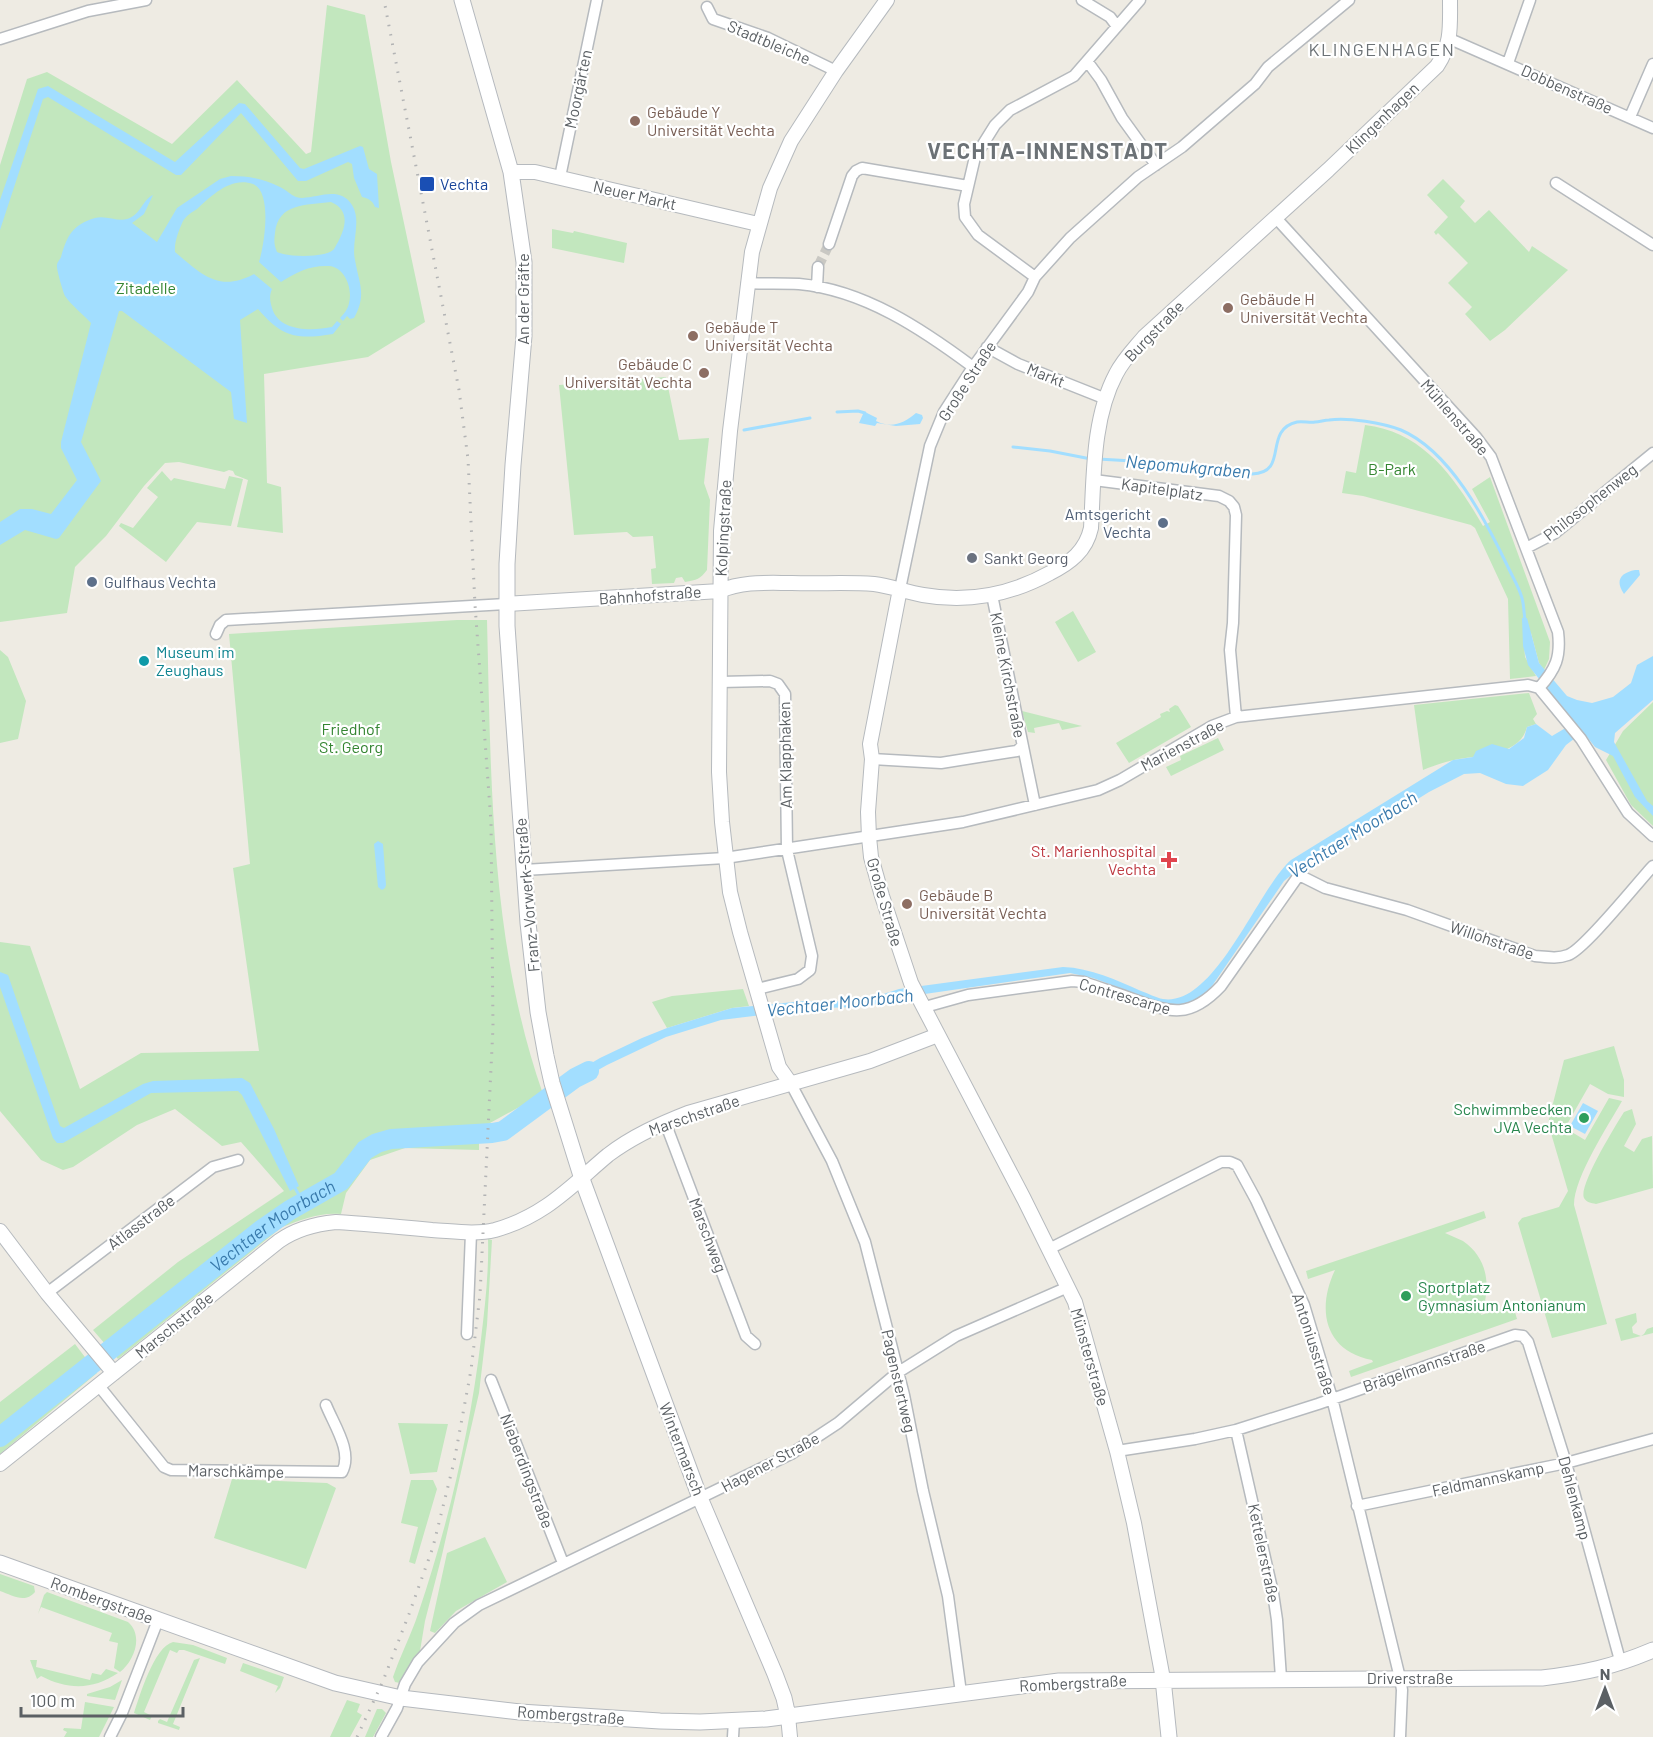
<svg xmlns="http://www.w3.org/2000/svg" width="1653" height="1737" font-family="Barlow,sans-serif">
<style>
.green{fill:#c2e7be}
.water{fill:#a2deff;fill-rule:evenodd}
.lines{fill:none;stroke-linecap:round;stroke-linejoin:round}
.stream{stroke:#a2deff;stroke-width:3}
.river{stroke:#a2deff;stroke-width:20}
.minor-tunnel{stroke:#c9c8c3;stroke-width:10;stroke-dasharray:10 5;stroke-linecap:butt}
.minor-casing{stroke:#b6babe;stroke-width:13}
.tertiary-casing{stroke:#b6babe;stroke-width:16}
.secondary-casing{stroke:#b5b9be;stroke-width:17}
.minor{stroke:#fff;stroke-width:10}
.tertiary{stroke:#fff;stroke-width:14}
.secondary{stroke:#fff;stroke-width:15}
.rail{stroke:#b2b3b4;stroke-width:3;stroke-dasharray:1.5 8;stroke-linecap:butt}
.education-dot{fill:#8d6e63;stroke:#fff;stroke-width:2}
.transit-dot{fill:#1a4fb4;stroke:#fff;stroke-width:2}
.service-dot{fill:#5c6f8a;stroke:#fff;stroke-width:2}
.worship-dot{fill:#6b7280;stroke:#fff;stroke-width:2}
.culture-dot{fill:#0f9aa8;stroke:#fff;stroke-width:2}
.health-dot{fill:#e0444e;stroke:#fff;stroke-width:2}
.leisure-dot{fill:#2e9e5b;stroke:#fff;stroke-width:2}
.labels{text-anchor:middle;stroke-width:4.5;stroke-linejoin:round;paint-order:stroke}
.street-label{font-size:16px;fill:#5b6064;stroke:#fff}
.education-label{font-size:16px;fill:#785e54;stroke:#fff;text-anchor:start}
.transit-label{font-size:16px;fill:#164399;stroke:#fff;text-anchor:start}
.park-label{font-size:16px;fill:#348531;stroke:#fff}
.service-label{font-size:16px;fill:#4e5e75;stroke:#fff;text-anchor:end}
.worship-label{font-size:16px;fill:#5b616d;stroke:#fff;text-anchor:start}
.culture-label{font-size:16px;fill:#0d838f;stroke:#fff;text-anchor:start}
.health-label{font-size:16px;fill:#be3a42;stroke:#fff;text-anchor:end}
.leisure-label{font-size:16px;fill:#27864d;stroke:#fff;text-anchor:end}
.neighbourhood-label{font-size:18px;letter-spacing:1.5px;fill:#6c7276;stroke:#fff}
.water-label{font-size:18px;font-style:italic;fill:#397aac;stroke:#fff}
.district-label{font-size:22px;font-weight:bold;letter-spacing:1.5px;fill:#6c7276;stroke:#fff}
</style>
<rect width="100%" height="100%" fill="#eeebe3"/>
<!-- green -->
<path class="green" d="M327,5L365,15L391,162L425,322L368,357L264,374L267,483L281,487L283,533L237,527L248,480L235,475L233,471L229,470L224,472L179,462L165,463L144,486L106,536L75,567L67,613L0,622V165L27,79L47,72L172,144L237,80L306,154L311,152Z
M1443,179L1465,201L1460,207L1475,223L1489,210L1529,252L1532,246L1568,270L1505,330L1490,341L1465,314L1472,307L1448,283L1468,263L1438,233L1436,235L1434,232L1448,217L1427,195Z
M552,229L573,233L574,231L627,243L624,263L552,248Z
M666,377L679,440L709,438L704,483L710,500L707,570C700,579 697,580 685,582L682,577L676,578L674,583L652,584L651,569L656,568L653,536L633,537L627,532L574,535L559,385Z
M1365,425C1424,432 1455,478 1483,526L1490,522L1472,489L1490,477L1550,642L1549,659L1544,670L1539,663L1531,633L1523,631L1525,657L1536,676L1510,679L1508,599L1475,528L1471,525L1363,496L1342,493L1346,471L1356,473Z
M162,471L171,481L174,478L225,489L229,476L243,479L231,526L197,522L166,562L119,526L121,523L133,528L158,497L147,488Z
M1073,611L1096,652L1078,662L1055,622Z
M457,620H487C491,778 490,944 543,1094L479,1129V1150L405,1148L370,1160L346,1193L341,1214C320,1212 301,1220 282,1227L118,1359L93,1330L178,1262L284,1191L241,1142L222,1146L175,1109L137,1125L73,1167L63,1170L41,1160L0,1111V942L30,946L80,1089L141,1053L259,1051L233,868L250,864L229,634Z
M0,650L8,657L26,701L18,739L0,743Z
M1529,693L1537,714L1533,719L1536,724L1527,727C1519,757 1479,754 1454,760C1444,762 1433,766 1423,770L1414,705Z
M1653,702V826L1631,805L1606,760L1623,731Z
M1175,705L1178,706L1191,727L1129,763L1116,743L1161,717L1160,714L1167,711L1170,712L1169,709Z
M1022,711L1082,726L1062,730L1059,723L1034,728L1035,733L1028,732Z
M1218,738L1224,750L1171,776L1166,767L1181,760L1180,756Z
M743,989L749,1006L732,1008L667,1028L652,1002L672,996Z
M1614,1046L1624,1080V1097L1608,1094L1590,1084L1565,1128L1585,1140L1609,1098L1622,1101C1608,1126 1574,1177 1574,1205L1607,1324L1552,1338L1518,1223L1522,1218L1559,1207L1568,1191L1548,1123L1564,1060Z
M1632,1109L1636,1124L1624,1146L1634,1152L1642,1139L1652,1136L1653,1188L1596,1204C1591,1203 1586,1202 1584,1198C1578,1186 1616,1125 1624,1112Z
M1484,1211L1486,1218L1445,1233C1451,1236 1457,1238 1463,1241C1489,1259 1491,1288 1481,1315L1513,1305L1517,1319L1351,1377L1349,1371L1373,1362L1372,1360C1325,1351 1316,1310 1335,1270L1308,1279L1306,1271Z
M488,1239L492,1240L487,1325L479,1393L442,1555L425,1621L420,1651L400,1683L395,1682L393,1677C400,1656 411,1635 418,1614C448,1525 470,1432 481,1339C485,1306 489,1272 488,1239Z
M1636,1313L1637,1322L1632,1327L1633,1333L1641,1336L1644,1334L1647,1329L1653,1327V1333L1621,1341L1615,1319Z
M75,1344L97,1373L0,1454V1402Z
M398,1423L448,1424L437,1472L410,1474Z
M232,1479L327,1483L336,1488L306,1569L214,1538Z
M411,1480H433L437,1489L415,1564L409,1562L418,1527L401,1523Z
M485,1537L507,1582L456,1611L435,1633L430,1631L447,1553Z
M0,1574L34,1586L35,1592C25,1604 12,1595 0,1591Z
M47,1592L128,1622C144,1636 134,1661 120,1672L114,1668L118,1643L109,1641L112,1633L41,1607L38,1614L44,1595Z
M173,1642L193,1645L227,1658L225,1664L184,1650H179L177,1653L170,1650L144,1712L152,1716L150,1720L134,1713C140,1695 154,1647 173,1642Z
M200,1658L173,1724L180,1727L179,1730L158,1723V1721L160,1719L167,1722L194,1660Z
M30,1660H37L36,1667L90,1680L92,1673L101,1675L106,1669L118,1673C93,1690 68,1690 41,1676L37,1679Z
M243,1663L284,1677L280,1688L275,1693L278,1686L240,1671Z
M122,1680L115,1700L87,1696V1694L110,1687Z
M347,1700L360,1704L357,1712L362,1715L350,1737H330Z
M85,1702L114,1707L99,1737H64L67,1732L63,1730L64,1728L81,1729Z
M377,1709H382L386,1713L373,1737H365Z"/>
<!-- water -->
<path class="water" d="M48,86L175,162L239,103L245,104L300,168L304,169L360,146L363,147L369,169L377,174L379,208L375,207C373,201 368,198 362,197L354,178L352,164L348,162L306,181H298L241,113L181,175H176L48,97L43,99L0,230V200L38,89Z
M231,176C249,176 264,179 280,187C285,189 291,195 296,197C312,202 338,183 352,205C362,221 351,242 355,260C359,284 367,294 354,318L350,319L347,316L343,321L340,318C344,314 348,309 349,303C353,289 345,267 329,266C311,265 296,272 281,282L259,262C264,246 273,192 253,184C231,176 211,196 197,209C192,212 186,216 183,221C179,230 174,242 175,252C201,274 219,293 254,274L272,289C269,296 270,301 272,308C279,332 312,331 332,327L337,321L341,324L333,334C296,340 282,337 258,309L240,320L247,423L234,419L231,392L122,311H119L81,442L101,481L59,538L56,539L25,530L0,545V522L20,509H32L51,514L77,480L61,448V442L91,323C83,314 72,306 65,296C63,292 56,268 57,265C57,262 60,260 61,257C67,236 72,225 95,218C106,215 118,222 127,219C141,215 142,200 153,195L144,214L132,223L157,242L177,208L220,179ZM331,202C350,210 346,227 338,242C337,243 334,250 333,250C324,258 286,257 277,252C274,245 274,241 275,233C278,203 306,205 331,202Z
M867,413L877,418L876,421C892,429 904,423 916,413L922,415L923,418L920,424L896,426L877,423L875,426L859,423L863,414Z
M1635,570H1639L1640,575L1624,594C1615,581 1620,573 1635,570Z
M1522,618H1527L1539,663L1567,696L1577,700L1592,703L1613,697L1631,683L1637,665L1653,656V700L1615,733L1614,742L1647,801L1653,806V816L1635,797L1613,756L1595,747L1583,732L1566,745L1548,770L1523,786L1506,784L1480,773L1464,774L1429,792L1365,832L1325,852L1304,865L1284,881L1212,986C1198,1001 1183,1008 1163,1004L1093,978L1070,973L904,997L865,1007L818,1008L721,1020L666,1037L607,1065L568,1087L566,1078L600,1058L642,1038L667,1028L732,1008L805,1001H853L874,997L899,989L1063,967C1091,968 1116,980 1141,991C1148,993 1156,998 1163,999C1215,1007 1257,890 1291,860L1453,760L1473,757L1476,751L1492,744L1509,749L1524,738L1527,727L1536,724L1552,736L1574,723L1528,665L1523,646Z
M378,841L383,844L386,885L385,888L382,890L378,887L374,844Z
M0,972L8,975L60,1126L64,1128L143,1084L153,1081L242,1078L250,1083L274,1129L299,1186L290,1191L242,1095L238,1091L151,1093L63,1143H57L53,1138L0,987Z
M1583,1103L1598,1111L1585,1134L1570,1126Z"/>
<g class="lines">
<!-- stream -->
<path class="stream" d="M837,412L858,411L865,413
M744,430L810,418
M1013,447L1050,451L1091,459
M1098,459L1167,463L1252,474C1290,473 1262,430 1297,422C1303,421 1310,423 1315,422C1320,422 1324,420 1329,420C1348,417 1383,423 1401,430C1450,451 1485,519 1507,565C1512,576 1519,587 1522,598C1524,605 1524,614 1525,621
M295,1188L303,1202"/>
<!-- river -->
<path class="river" id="s1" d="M0,1437L261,1230L290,1210L341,1181L365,1150L377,1143L391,1139L492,1133L503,1131L575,1078L589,1071"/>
<!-- minor-tunnel -->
<path class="minor-tunnel" d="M818,267L829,244"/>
<!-- minor casing -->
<g class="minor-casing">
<path id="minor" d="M1082,0L1110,17L1116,25
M707,7L713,19L768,38L836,71
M0,39L88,11L146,0
M1450,39L1653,128
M1087,61L1101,80L1122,118L1156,165
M1508,63L1530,0
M1630,117L1653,64
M560,177L597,0
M1556,183L1653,245
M1276,218L1476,437L1491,457L1558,632C1561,657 1556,669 1539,688
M829,244L852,176L856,171L862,168L968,186
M1035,277L978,235L965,217L964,204L975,157L995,125L1010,110L1074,76L1140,0
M747,283C764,284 782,283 799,284C864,290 922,329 973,367
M817,287L818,267
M987,347L1018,364L1106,399
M1094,480L1219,496L1229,501L1234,507L1236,515L1233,623L1230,650L1236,717
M1526,548L1555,533L1653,453
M900,589L930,446L944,412L973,367L1028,292L1035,277L1070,238L1138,177L1182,147L1255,84L1268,67L1349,0
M992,595L1035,805
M216,634L220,625L226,620L506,604
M720,682L770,681L778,684L785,694L787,850L812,956L810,970L798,979L757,989
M1539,688L1581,739L1628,813L1653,836
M872,759L941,763L1010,752L1017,751L1022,746
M524,870L725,858L963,822L1098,790L1120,780L1212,726L1236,717L1528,685L1539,688
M925,1007L968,995L1072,981L1084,982C1100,988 1117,993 1133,999C1171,1013 1190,1019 1221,986L1299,875L1325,888L1407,910L1535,956C1547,957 1557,959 1568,955C1584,950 1638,882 1653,866
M791,1084L832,1161L865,1242L904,1395L923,1491L948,1596L961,1693
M665,1122L746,1336L755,1344
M1049,1249L1221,1162H1230L1237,1165L1256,1200L1304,1305L1332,1398L1400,1678L1402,1690L1400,1737
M47,1293L213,1167L238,1160
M467,1334L471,1233
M491,1380L563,1563
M99,1386L164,1467L171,1470L342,1472C353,1452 334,1425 326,1405
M1236,1430L1273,1593L1277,1620L1281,1678
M1117,1451L1195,1439L1236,1430L1318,1404L1515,1335L1523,1336L1528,1342L1566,1463L1621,1664
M1357,1506L1566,1463L1653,1439
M110,1737L122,1713L158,1620
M381,1737L397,1708L405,1684L418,1662L454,1623L479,1605L791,1454L838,1423L897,1373L956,1336L1068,1287
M733,1737L734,1720"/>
</g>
<!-- tertiary casing -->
<g class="tertiary-casing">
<path id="tertiary" d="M511,172H535L758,224
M900,589L870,744L872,759L868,812L869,837L871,857L882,896L911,983L1024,1199L1075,1302L1117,1451L1134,1523L1163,1679
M506,604L720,591C743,581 767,583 792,583C819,584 847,582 874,584C890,586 906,592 923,595C968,603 1010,595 1050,573C1070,563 1086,551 1091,528C1094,478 1092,419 1116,374C1123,360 1134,349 1144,337L1328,170L1437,66C1452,44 1450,26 1450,0
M791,1084L779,1067L740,932L730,892L722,822L719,772L721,531L730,431L752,252L770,188L791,141L836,71L887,0
M0,1231L47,1293L114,1373
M0,1464L279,1241C296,1229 315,1224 336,1222C368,1224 400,1227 432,1230C452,1231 475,1235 495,1230C545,1216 571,1186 608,1155C633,1136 660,1124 688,1113L870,1061L938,1035
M788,1716L790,1737"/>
</g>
<!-- secondary casing -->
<g class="secondary-casing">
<path id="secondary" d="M462,0L511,172L524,262V336L513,465L507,564V626L528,923L538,1012L546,1056L552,1083L582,1179L700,1498L775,1674L784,1698L788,1716
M0,1563L335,1683L401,1698L520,1712L660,1721L700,1722L766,1719L1059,1681L1542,1678C1584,1673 1613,1667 1653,1650
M1163,1679L1169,1737"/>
</g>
<!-- minor -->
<use href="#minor" class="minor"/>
<!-- tertiary -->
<use href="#tertiary" class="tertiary"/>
<!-- secondary -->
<use href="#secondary" class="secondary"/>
<!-- rail -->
<path class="rail" d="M357,1737L383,1681L409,1614L433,1547L454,1462L471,1370L480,1295L493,1027L491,822L475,605L468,459L459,390L384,0"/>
</g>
<!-- markers -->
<g class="education-dot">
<circle cx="635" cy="121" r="6"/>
<circle cx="1228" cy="308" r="6"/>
<circle cx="693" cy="336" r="6"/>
<circle cx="704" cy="373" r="6"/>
<circle cx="907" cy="904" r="6"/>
</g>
<rect class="transit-dot" x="419" y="176" width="16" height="16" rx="3"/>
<g class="service-dot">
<circle cx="1163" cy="523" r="6"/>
<circle cx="92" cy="582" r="6"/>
</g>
<circle class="worship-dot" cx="972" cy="558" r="6"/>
<circle class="culture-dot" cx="144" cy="661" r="6"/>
<path class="health-dot" d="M1166 851h6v6h6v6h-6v6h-6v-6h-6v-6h6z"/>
<g class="leisure-dot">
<circle cx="1584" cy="1118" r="6"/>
<circle cx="1406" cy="1296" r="6"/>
</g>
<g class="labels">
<!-- street labels -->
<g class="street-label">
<text transform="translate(769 42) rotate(23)" y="6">Stadtbleiche</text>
<text transform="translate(578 89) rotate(-78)" y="6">Moorgärten</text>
<text transform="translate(1567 89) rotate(24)" y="6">Dobbenstraße</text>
<text transform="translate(1382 118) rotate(-44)" y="6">Klingenhagen</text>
<text transform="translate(635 195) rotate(13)" y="6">Neuer Markt</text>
<text transform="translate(523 299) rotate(-90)" y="6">An der Gräfte</text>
<text transform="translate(1154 331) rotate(-46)" y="6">Burgstraße</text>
<text transform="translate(1046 375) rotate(22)" y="6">Markt</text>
<text transform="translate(967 381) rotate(-57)" y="6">Große Straße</text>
<text transform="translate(1455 417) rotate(49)" y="6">Mühlenstraße</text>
<text transform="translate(1162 489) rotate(8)" y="6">Kapitelplatz</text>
<text transform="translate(1590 502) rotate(-38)" y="6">Philosophenweg</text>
<text transform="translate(723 528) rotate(-87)" y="6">Kolpingstraße</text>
<text transform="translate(650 595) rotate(-4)" y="6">Bahnhofstraße</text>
<text transform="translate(1008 675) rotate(79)" y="6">Kleine Kirchstraße</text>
<text transform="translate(1182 745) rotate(-28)" y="6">Marienstraße</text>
<text transform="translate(785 755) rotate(-91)" y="6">Am Klapphaken</text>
<text transform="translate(527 895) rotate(-95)" y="6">Franz-Vorwerk-Straße</text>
<text transform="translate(885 902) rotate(74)" y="6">Große Straße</text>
<text transform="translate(1492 940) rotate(19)" y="6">Willohstraße</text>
<text transform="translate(1125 996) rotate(16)" y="6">Contrescarpe</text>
<text transform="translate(694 1115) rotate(-19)" y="6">Marschstraße</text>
<text transform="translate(141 1222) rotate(-37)" y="6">Atlasstraße</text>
<text transform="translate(708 1235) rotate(69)" y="6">Marschweg</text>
<text transform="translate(174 1325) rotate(-39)" y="6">Marschstraße</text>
<text transform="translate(1314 1344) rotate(72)" y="6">Antoniusstraße</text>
<text transform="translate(1090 1357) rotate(74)" y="6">Münsterstraße</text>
<text transform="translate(1424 1366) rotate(-19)" y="6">Brägelmannstraße</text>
<text transform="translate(899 1381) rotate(77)" y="6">Pagenstertweg</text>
<text transform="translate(682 1449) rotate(69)" y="6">Wintermarsch</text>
<text transform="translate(770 1462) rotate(-28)" y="6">Hagener Straße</text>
<text transform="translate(236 1471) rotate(1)" y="6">Marschkämpe</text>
<text transform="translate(527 1471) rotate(69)" y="6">Nieberdingstraße</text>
<text transform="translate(1488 1479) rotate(-12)" y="6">Feldmannskamp</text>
<text transform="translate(1575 1498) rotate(75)" y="6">Dehlenkamp</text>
<text transform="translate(1264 1553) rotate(78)" y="6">Kettelerstraße</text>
<text transform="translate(102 1600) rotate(20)" y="6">Rombergstraße</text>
<text x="1410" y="1684">Driverstraße</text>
<text transform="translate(1073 1683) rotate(-3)" y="6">Rombergstraße</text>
<text transform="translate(571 1715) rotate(4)" y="6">Rombergstraße</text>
</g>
<!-- education labels -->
<g class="education-label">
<text x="647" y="118">Gebäude Y<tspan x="647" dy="18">Universität Vechta</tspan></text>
<text x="1240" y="305">Gebäude H<tspan x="1240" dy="18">Universität Vechta</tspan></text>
<text x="705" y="333">Gebäude T<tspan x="705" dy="18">Universität Vechta</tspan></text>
<text x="692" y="370" text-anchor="end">Gebäude C<tspan x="692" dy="18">Universität Vechta</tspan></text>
<text x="919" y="901">Gebäude B<tspan x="919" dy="18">Universität Vechta</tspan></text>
</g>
<!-- transit labels -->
<g class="transit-label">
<text x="440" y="190">Vechta</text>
</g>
<!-- park labels -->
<g class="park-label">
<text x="146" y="294">Zitadelle</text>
<text x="1392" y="475">B-Park</text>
<text x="351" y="735">Friedhof<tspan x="351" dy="18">St. Georg</tspan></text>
</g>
<!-- service labels -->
<g class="service-label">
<text x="1151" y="520">Amtsgericht<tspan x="1151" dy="18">Vechta</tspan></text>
<text x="104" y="588" text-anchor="start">Gulfhaus Vechta</text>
</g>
<!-- worship labels -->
<g class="worship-label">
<text x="984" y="564">Sankt Georg</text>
</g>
<!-- culture labels -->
<g class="culture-label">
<text x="156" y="658">Museum im<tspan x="156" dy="18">Zeughaus</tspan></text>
</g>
<!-- health labels -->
<g class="health-label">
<text x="1156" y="857">St. Marienhospital<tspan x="1156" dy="18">Vechta</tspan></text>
</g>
<!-- leisure labels -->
<g class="leisure-label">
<text x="1572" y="1115">Schwimmbecken<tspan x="1572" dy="18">JVA Vechta</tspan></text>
<text x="1418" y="1293" text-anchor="start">Sportplatz<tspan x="1418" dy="18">Gymnasium Antonianum</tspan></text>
</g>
<!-- neighbourhood labels -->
<g class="neighbourhood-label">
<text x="1382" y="56">KLINGENHAGEN</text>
</g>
<!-- water labels -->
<g class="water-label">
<text transform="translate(1188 467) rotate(5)" y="6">Nepomukgraben</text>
<text transform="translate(1353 835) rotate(-32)" y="6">Vechtaer Moorbach</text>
<text transform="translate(840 1003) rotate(-6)" y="6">Vechtaer Moorbach</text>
<text dy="6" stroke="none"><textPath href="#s1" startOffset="345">Vechtaer Moorbach</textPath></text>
</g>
<!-- district labels -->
<g class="district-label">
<text x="1048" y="159">VECHTA-INNENSTADT</text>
</g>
</g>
<!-- north arrow -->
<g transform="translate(1605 1689)" stroke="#ffffff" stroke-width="4.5" paint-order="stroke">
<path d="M0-4.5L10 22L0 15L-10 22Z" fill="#5b6064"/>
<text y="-9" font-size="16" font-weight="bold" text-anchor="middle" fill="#5b6064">N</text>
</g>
<!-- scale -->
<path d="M21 1707v9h162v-9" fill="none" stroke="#5b6064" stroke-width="3"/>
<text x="30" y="1707" font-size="18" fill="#5b6064" stroke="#ffffff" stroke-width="4.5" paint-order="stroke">100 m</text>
</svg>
